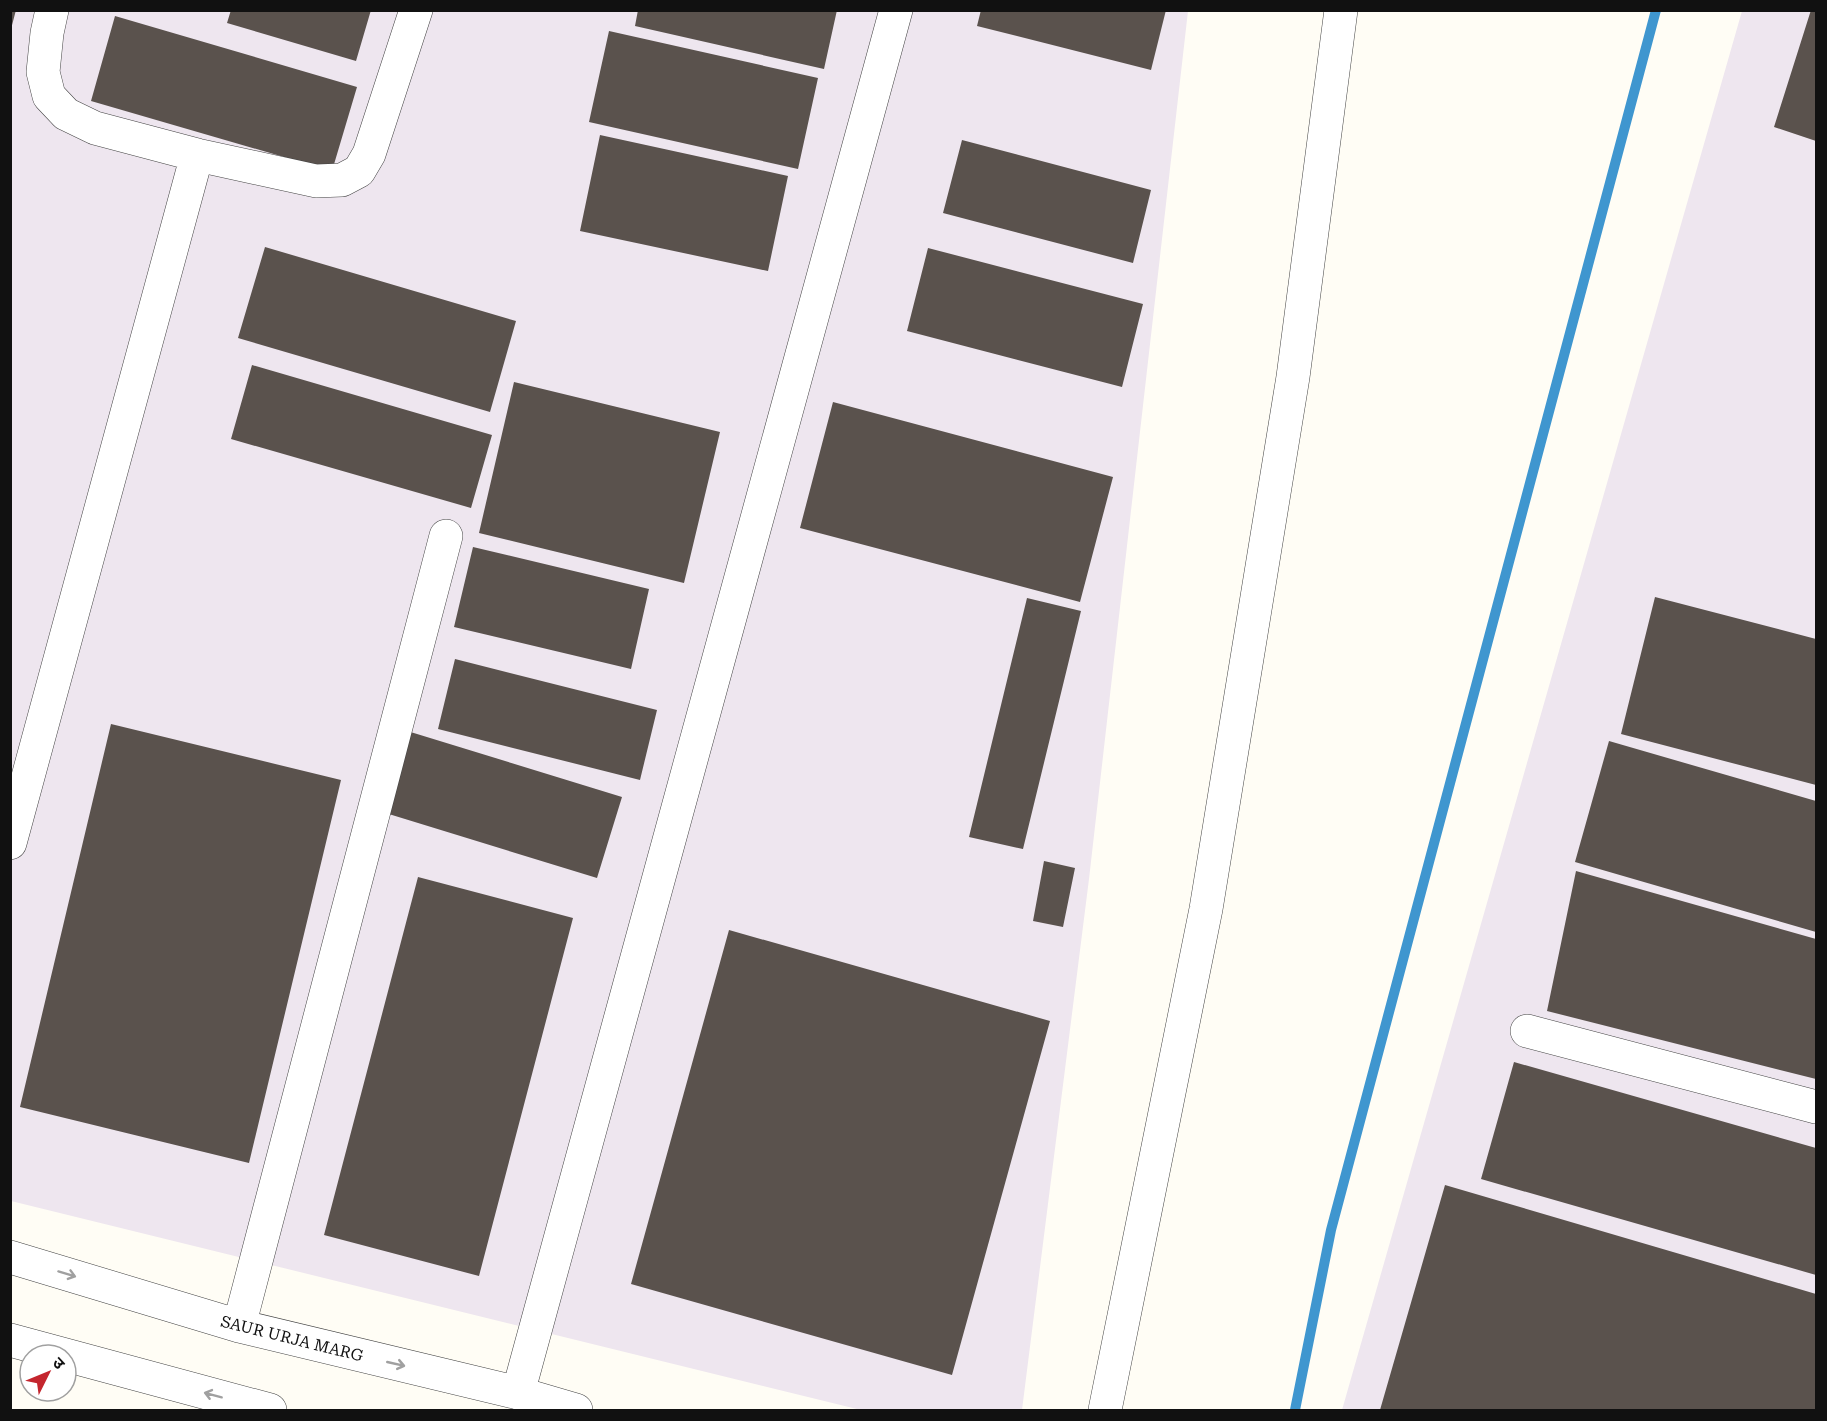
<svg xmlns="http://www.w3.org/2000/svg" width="1827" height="1421" font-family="'Roboto Serif','Noto Sans Devanagari',serif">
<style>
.industrial{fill:#eee6ef}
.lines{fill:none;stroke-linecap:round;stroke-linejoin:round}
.stream{stroke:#3f96cf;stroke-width:10}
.building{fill:#5a524d}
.minor-casing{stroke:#444;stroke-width:34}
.minor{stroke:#fff;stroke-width:33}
.oneway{stroke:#a0a0a0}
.labels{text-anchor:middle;stroke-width:6;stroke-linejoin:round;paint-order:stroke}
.street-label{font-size:16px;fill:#111;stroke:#fff}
</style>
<rect width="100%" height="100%" fill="#fffdf5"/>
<!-- industrial -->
<path class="industrial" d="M11,11H1188L1089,879L1022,1410H861L11,1201Z
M1742,11H1816V1410H1342Z"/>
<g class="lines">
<!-- stream -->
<path class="stream" d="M1295,1410L1331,1230L1656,10"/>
</g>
<!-- building -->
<path class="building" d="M10,10H16L11,29H10Z
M231,10H371L356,61L227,23Z
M638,10H837L824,69L635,26Z
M981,10H1166L1151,70L977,26Z
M1811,10H1816V141L1774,127Z
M115,16L357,87L332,171L91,101Z
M609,31L818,78L798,169L589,122Z
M600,135L788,176L768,271L580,231Z
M962,140L1151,190L1133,263L943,213Z
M265,247L516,321L490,412L238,338Z
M928,248L1143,304L1122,387L907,331Z
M252,365L492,435L471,508L231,439Z
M514,382L720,432L684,583L479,533Z
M833,402L1113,477L1080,602L800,528Z
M473,547L649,589L631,669L454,627Z
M1655,597L1816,639V785L1621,734Z
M1027,598L1081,611L1023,849L969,837Z
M455,659L657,710L640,780L438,729Z
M111,724L341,780L249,1163L20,1107Z
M404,730L622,797L597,878L379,811Z
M1609,741L1816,801V932L1575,862Z
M1044,861L1075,868L1063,927L1033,921Z
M1576,871L1816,939V1079L1547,1011Z
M418,877L573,918L479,1276L324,1235Z
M729,930L1050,1021L952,1375L631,1284Z
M1514,1062L1816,1148V1275L1481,1179Z
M1445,1185L1816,1294V1410H1380Z"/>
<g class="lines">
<!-- minor casing -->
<g class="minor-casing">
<path id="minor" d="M52,10L47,33L43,72L49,96L66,114L95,128L197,155L316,181L342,180L359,171L369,154L416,10
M10,843L197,155
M1527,1031L1816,1107
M10,1257L239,1326L518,1393L576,1410
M239,1326L446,536
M10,1340L270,1410
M518,1393L896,10
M1105,1410L1206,909L1293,377L1341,10"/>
</g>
<!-- minor -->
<use href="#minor" class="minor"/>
</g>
<!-- one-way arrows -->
<defs><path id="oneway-shaft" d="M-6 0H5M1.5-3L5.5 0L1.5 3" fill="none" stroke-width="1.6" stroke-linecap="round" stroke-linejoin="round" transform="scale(1.5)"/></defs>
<g class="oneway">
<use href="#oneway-shaft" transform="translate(67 1274) rotate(17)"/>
<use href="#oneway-shaft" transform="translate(396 1364) rotate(13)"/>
<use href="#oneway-shaft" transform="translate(213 1395) rotate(-165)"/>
</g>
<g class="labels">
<!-- street labels -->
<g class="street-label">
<text transform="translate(292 1338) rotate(14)" y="6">SAUR URJA MARG</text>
</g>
</g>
<!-- border -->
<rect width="1827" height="1421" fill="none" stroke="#111111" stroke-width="24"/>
<!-- north arrow -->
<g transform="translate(48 1373) rotate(47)"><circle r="28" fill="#ffffff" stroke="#a0a0a0" stroke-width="1.5"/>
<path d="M0-4.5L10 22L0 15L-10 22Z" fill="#c4262e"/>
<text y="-9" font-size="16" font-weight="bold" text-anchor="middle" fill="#111111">उ</text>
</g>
</svg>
